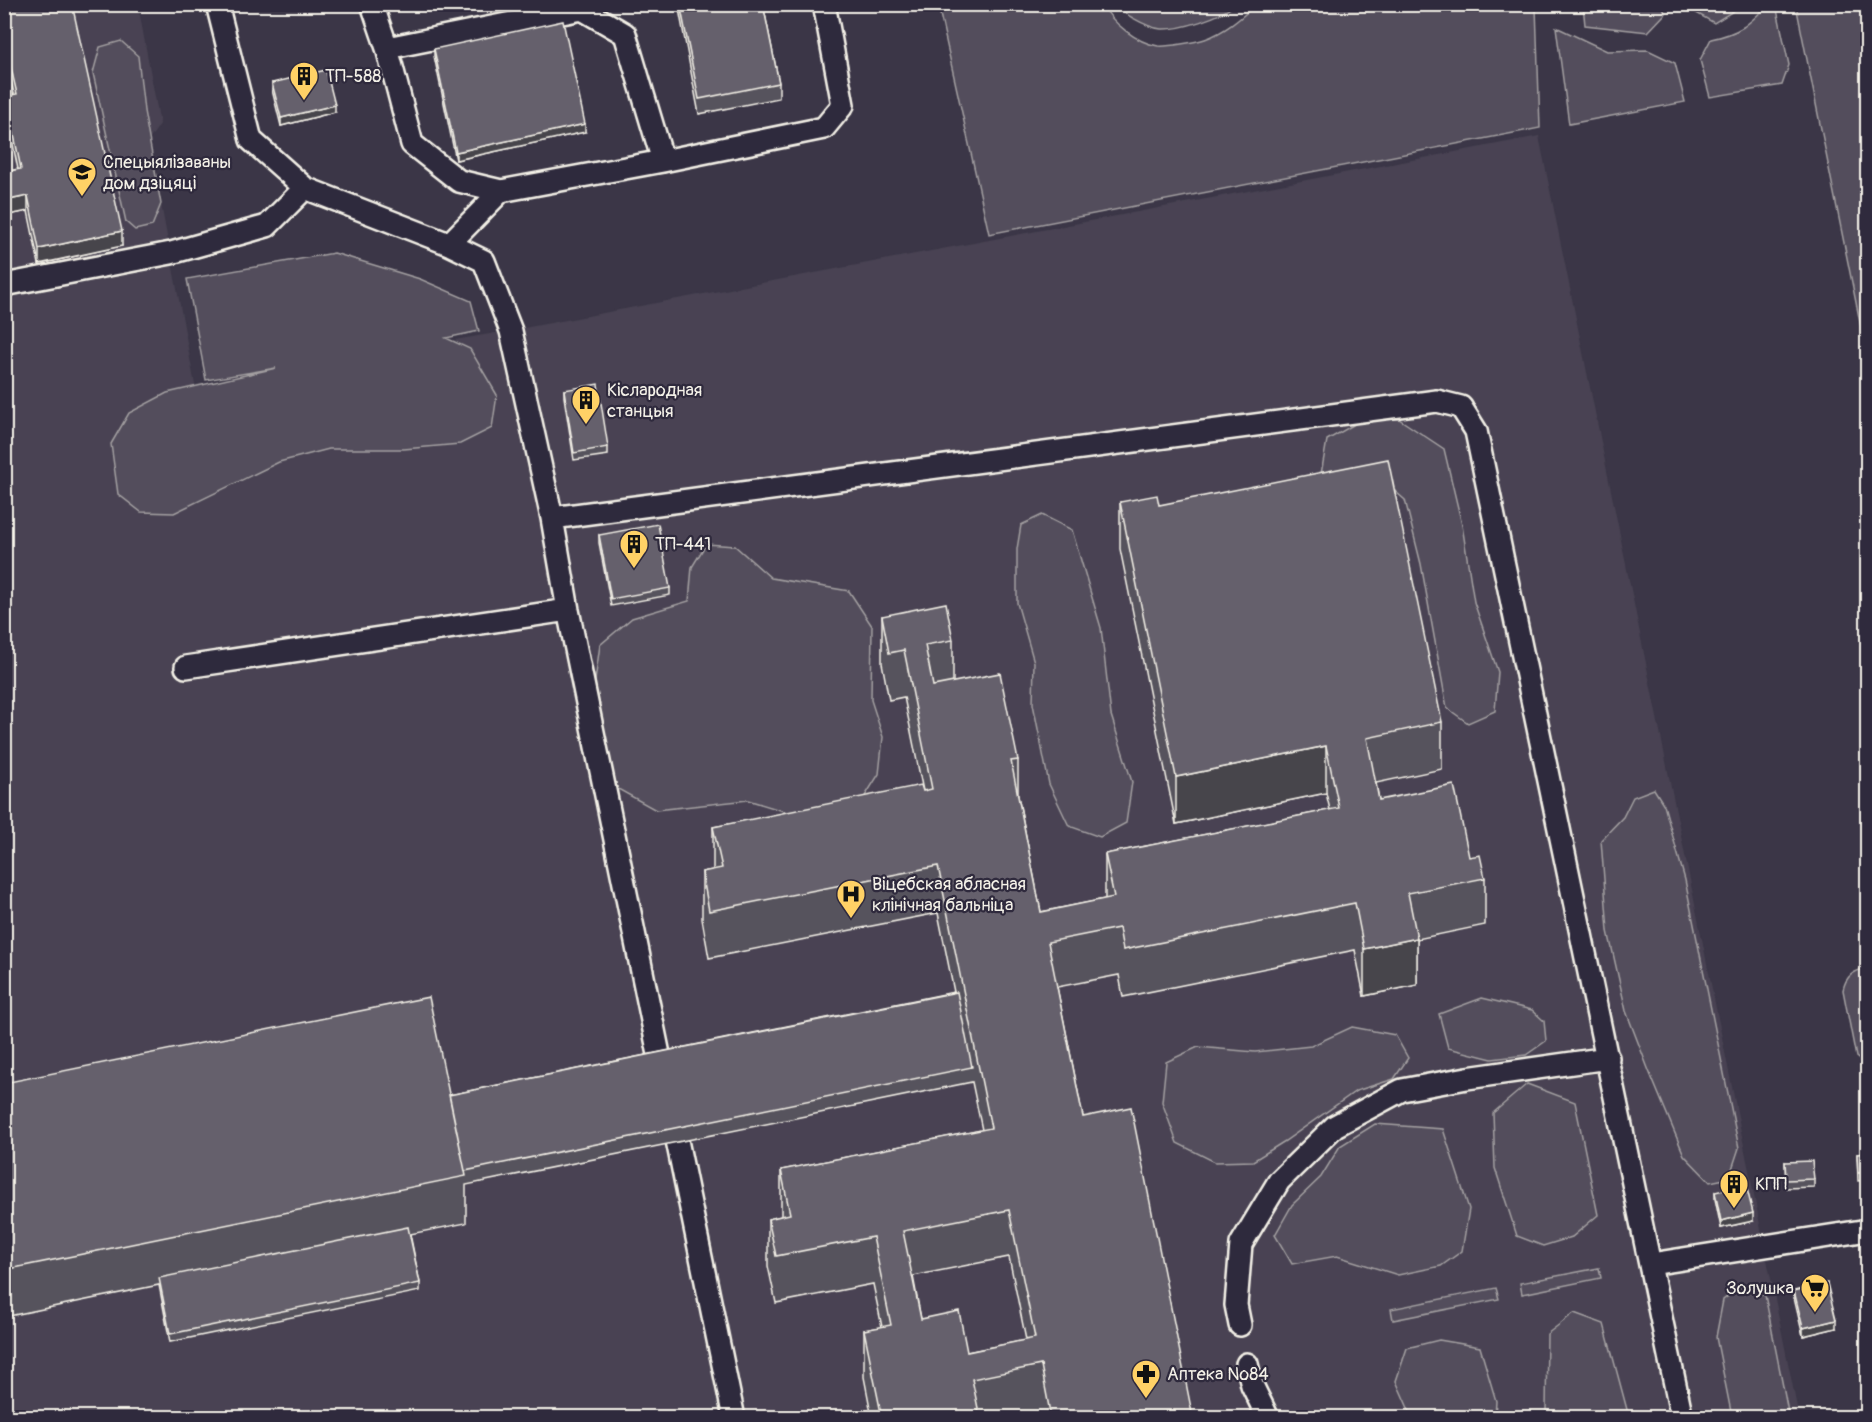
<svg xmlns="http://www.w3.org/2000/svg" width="1872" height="1422" font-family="Pangolin,sans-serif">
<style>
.built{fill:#484352}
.green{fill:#534e5c;stroke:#a4a0a2;stroke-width:1.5}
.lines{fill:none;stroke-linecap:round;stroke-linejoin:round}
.service-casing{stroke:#f4f1e8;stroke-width:26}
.service{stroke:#2f2a3d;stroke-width:21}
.wall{fill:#57535d;stroke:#f4f1e8;stroke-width:1.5;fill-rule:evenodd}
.shaded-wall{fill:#47444c;stroke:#f4f1e8;stroke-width:1.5}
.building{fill:#65616c;stroke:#f4f1e8;stroke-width:1.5;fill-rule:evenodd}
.labels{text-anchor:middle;stroke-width:4.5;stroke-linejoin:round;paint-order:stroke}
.poi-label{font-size:18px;fill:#f4f1e8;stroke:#2f2a3d;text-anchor:start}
</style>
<rect width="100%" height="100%" fill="#3b3647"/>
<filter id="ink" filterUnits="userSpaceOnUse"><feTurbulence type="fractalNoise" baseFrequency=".0167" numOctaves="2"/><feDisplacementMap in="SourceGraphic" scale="12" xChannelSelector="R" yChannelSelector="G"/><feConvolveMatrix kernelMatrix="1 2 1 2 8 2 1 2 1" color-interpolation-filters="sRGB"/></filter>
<g filter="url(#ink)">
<!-- built -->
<path class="built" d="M5,5H138L160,124L149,140L195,385L524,328L1539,136L1799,1417L5,1418Z"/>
<!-- green -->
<path class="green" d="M938,5H1103C1112,23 1137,43 1158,46C1167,47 1196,42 1205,39C1225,32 1240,19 1255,5H1531L1536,7L1540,128L989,234Z
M1118,5H1234C1221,17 1180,30 1161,29C1150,28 1140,22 1131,17C1125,13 1121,11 1118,5Z
M1583,5H1663L1665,14L1648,32L1585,25Z
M1689,5V4L1743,5L1714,23L1691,10Z
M1768,5H1776L1789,65L1782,85L1710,97L1700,60L1711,39C1740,33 1748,25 1768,5Z
M1796,5H1867V357Z
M1556,27L1607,51L1648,50L1675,63L1685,102L1569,124Z
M121,41L138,56L144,111L161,204L152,226L135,230L126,222L93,73L100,47Z
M334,253L420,279L471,301L479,331L446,338L470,349L497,395L492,428L460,444L404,449H329L279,462L174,513L141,512L118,494L111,444L129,413L167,393L276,368L206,380L187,279Z
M1399,419L1444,449L1462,525L1474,602L1498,672L1495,711L1468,723L1447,708L1421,564L1405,500L1375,474H1321L1327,440L1360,421Z
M1042,515L1072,530L1101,628L1111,715L1132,782L1126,823L1100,837L1069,826L1049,784L1033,704L1034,662L1017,603V549L1021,525Z
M706,544L735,546L771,578L849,591L872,626L871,700L883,737L879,774L862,801L790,813L748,800L656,810L618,789L599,739L594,688L600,645L632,618L689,601L692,567Z
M1654,789L1664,805L1685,880L1739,1148L1729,1178L1710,1182L1684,1155L1649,1071L1626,1011L1608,931L1601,840L1623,817L1633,797Z
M1867,968H1868L1867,1063L1861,1061L1856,1057L1843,990C1846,976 1853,971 1867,968Z
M1482,998L1532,1010L1544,1021L1546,1041L1526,1055L1492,1059L1448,1048L1439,1014Z
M1352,1027L1395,1035L1408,1058L1394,1079L1356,1091L1285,1141L1253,1161L1215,1162L1177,1143L1162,1102L1166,1062L1198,1047L1255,1052L1311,1046Z
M1527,1084L1575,1102L1598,1215L1572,1237L1543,1246L1517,1236L1495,1168L1493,1113Z
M1375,1124L1443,1129L1469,1209L1462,1251L1441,1266L1398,1275L1337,1256L1292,1264L1275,1235L1292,1205L1321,1177L1340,1146Z
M1599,1268L1601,1278L1522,1294L1520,1283Z
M1740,1287L1765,1295L1789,1417H1732L1716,1337L1723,1300Z
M1496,1288L1499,1299L1393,1320L1391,1309Z
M1574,1313L1604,1324L1629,1417H1548L1546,1412L1547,1334Z
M1439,1340L1480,1347L1496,1401L1495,1417H1412L1396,1381L1407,1348Z"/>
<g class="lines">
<!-- service casing -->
<g class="service-casing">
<path id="service" d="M217,4L251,140L305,188L449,244L484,261L511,331L552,518L568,610L664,1079
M372,4L387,48
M501,191L459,181L412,144L387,48L582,9L625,34L663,161
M449,244L501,191L663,161L824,128L843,105L824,4
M4,285L171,253L267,226L305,188
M552,518L1437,401L1461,407L1476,431L1682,1418
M186,667L568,610
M672,1116L734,1418
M1651,1264L1868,1230
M1240,1325L1236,1305L1241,1244L1279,1181L1335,1126L1402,1090L1467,1078L1608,1058
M1247,1364L1252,1385L1268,1418"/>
</g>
<!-- service -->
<use href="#service" class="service"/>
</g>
<!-- wall -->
<path class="wall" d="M4,4L122,246L39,264L28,211L4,216V172L18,169L6,111V96L14,94L4,53Z
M385,4H424L387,11Z
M678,4H763L779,83V98L699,114Z
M434,49L585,132L456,160L434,56Z
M272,83L335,112L281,126L272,90Z
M564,390L608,447V455L574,460L564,397Z
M1120,502L1159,505L1442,722V769L1376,783L1379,800L1469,857L1485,878V925L1417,939V985L1364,996L1355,950L1123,997L1119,975L1057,987L1083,1117L1193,1418H1042L1041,1412L1013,1418H872L864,1377V1330L882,1327L873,1284L776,1303L768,1266V1219L781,1216V1170L982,1130L972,1082L466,1185V1223L410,1234L420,1283V1291L170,1342L159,1285L4,1317V1083L449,1095L954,992L938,913L709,958L702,919V872L713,870V827L923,791L904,697L889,700L882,663V616L953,640V682L1018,760V796L1041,912L1105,899V854L1330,810L1326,793L1176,824L1120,549ZM1009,1257L1026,1340L967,1352L921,1319L913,1276Z
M599,535L670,588V595L611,606L599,543Z
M1868,1153V1180L1858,1181L1857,1154Z
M1785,1162L1814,1179V1187L1786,1188Z
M1715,1192L1753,1221L1721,1228L1715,1199Z
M1794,1291L1836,1328L1803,1336L1794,1298Z"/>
<!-- shaded-wall -->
<path class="shaded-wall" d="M335,105V112L281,126V118Z
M585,124V132L456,160V152Z
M28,196V211L4,216V201Z
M122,231V246L39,264V249Z
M1326,746V793L1176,824V777Z
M1417,938V985L1364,996V949Z
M1753,1213V1221L1721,1228V1221Z
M1836,1320V1328L1803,1336V1328Z"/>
<!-- building -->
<path class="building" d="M4,4H72L122,231L39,249L28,196L4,201V172L21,169L6,96L17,94L4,38Z
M680,4H763L779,83L699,99Z
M563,21L585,124L456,152L434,49Z
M326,70L335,105L281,118L272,83Z
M598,384L608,447L574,453L564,390Z
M1388,459L1442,722L1367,738L1379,800L1454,785L1469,857L1480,855L1485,878L1408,893L1417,938L1364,949L1355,903L1123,950L1119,928L1048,942L1083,1117L1131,1107L1193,1418H1051L1041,1365L972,1379L980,1418H882L864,1330L891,1325L873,1237L776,1256L768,1219L790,1214L781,1170L991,1128L938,866L709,911L702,872L722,868L713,827L921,785L923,791L932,789L904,650L889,653L882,616L946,603L953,640L925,645L933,686L1000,673L1018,760L1011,761L1041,912L1114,897L1105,854L1339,808L1326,746L1176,777L1120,502L1157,495L1159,505ZM1009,1210L1035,1338L967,1352L959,1311L921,1319L903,1231Z
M658,524L670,588L611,599L599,535Z
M957,992L972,1067L465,1171L449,1095Z
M429,997L466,1176L4,1270V1083Z
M1868,1153V1173H1858L1857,1154Z
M1812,1161L1814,1179L1786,1180L1785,1162Z
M1746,1185L1753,1213L1721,1221L1715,1192Z
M408,1227L420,1283L170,1334L159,1278Z
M1827,1283L1836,1320L1803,1328L1794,1291Z"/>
</g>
<!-- icons -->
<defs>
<g id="building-pin" transform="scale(1.5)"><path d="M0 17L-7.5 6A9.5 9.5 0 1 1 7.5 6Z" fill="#ffd166" stroke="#2f2a3d"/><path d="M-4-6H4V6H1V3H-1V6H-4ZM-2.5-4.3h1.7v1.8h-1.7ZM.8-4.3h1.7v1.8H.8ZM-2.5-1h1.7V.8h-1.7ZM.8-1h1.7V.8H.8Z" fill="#111"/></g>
<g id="school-pin" transform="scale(1.5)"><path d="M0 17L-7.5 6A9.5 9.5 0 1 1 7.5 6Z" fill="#ffd166" stroke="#2f2a3d"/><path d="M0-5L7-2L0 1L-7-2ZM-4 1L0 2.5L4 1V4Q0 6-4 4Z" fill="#111"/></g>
<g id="hospital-pin" transform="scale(1.5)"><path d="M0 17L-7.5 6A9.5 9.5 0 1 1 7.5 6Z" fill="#ffd166" stroke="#2f2a3d"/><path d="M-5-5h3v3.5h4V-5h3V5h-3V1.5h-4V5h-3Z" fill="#111"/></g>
<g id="supermarket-pin" transform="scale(1.5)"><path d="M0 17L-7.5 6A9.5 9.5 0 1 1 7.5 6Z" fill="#ffd166" stroke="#2f2a3d"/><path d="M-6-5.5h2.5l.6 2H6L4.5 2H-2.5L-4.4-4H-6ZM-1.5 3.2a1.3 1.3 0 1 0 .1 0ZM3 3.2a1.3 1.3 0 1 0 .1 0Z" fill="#111"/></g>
<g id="pharmacy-pin" transform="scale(1.5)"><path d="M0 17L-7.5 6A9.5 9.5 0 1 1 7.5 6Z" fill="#ffd166" stroke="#2f2a3d"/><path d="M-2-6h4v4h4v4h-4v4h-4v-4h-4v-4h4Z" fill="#111"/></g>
</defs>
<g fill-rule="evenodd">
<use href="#building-pin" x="304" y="76"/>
<use href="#school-pin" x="82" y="172"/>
<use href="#building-pin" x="586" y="400"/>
<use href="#building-pin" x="634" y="544"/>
<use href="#hospital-pin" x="851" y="894"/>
<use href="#building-pin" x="1734" y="1184"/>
<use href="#supermarket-pin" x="1815" y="1288"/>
<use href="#pharmacy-pin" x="1146" y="1374"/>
</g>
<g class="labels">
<!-- poi labels -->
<g class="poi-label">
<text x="325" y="82">ТП-588</text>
<text x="103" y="168">Спецыялізаваны<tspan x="103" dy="21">дом дзіцяці</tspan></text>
<text x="607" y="396">Кіслародная<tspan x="607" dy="21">станцыя</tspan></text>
<text x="655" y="550">ТП-441</text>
<text x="872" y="890">Віцебская абласная<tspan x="872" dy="21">клінічная бальніца</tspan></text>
<text x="1755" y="1190">КПП</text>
<text x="1794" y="1294" text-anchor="end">Золушка</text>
<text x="1167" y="1380">Аптека №84</text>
</g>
</g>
<!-- margin -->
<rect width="1872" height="1422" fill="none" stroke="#2f2a3d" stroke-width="24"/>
<rect x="12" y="12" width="1848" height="1398" fill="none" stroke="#f4f1e8" stroke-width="2" filter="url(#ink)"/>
</svg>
